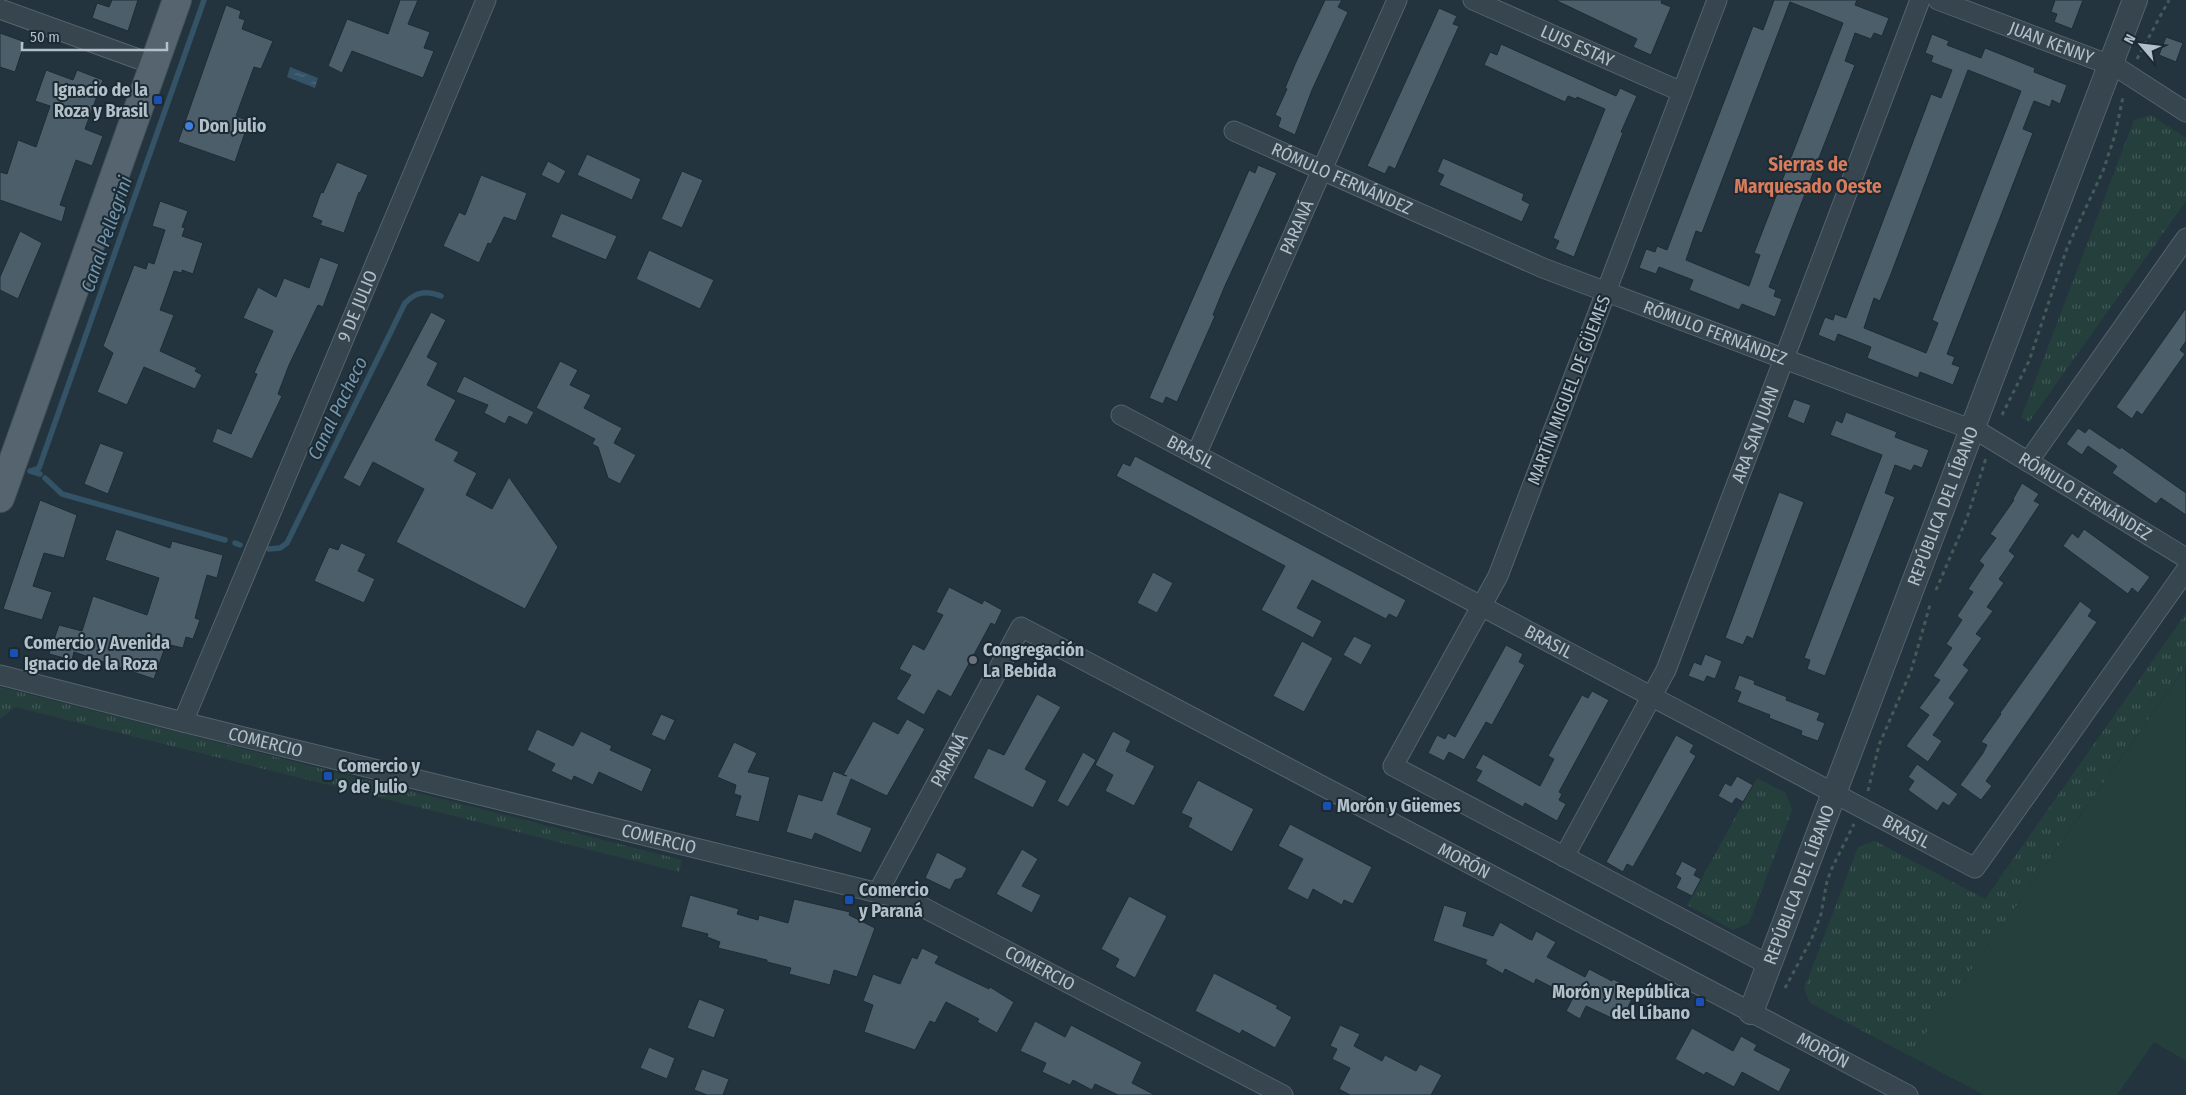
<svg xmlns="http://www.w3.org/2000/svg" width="2186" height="1095" font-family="'Fira Sans Condensed',sans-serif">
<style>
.grass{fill:url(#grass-tufts)}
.garden{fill:#253f3d}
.water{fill:url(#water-ripples)}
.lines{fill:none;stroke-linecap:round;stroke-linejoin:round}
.stream{stroke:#355366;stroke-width:5.5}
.building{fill:#4b5e6a;stroke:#1e2c35;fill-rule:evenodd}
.minor-casing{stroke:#55636c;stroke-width:21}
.tertiary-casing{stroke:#55636c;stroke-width:26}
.primary-casing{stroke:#43515a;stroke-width:30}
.path{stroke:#435b59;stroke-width:3;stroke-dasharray:4 4;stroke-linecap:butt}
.minor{stroke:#37454e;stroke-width:19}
.tertiary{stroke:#37454e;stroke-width:24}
.primary{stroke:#55646e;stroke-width:28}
.transit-dot{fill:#1a4fb4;stroke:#1c2a33;stroke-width:2}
.shop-dot{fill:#3f7fe0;stroke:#1c2a33;stroke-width:2}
.worship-dot{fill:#6b7280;stroke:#1c2a33;stroke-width:2}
.labels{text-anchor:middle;stroke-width:4;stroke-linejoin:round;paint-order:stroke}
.street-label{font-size:18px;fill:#b2c0c9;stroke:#1c2a33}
.poi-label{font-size:18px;font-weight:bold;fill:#b2c0c9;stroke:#1c2a33;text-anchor:start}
.neighbourhood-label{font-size:19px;font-weight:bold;fill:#d97c5d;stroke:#1c2a33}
.water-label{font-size:19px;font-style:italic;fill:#7196ae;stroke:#1c2a33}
</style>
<defs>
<pattern id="grass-tufts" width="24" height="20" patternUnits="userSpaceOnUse" patternTransform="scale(1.25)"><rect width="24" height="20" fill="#253f3d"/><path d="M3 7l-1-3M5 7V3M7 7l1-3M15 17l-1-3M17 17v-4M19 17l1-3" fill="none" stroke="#425958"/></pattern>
<pattern id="water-ripples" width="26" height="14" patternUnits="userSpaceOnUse" patternTransform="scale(1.25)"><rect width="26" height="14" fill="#355366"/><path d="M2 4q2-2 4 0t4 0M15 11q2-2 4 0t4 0" fill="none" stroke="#506a7b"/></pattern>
</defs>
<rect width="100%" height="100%" fill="#23343e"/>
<!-- grass -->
<path class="grass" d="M2151,115L2186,138V201L2029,422L2021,418L2134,120Z
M2186,613V666L1910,1056L1810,1003L1804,989L1858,847L1875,841L1985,899Z
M0,687L682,860L679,872L15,707L0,719Z
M1757,778L1786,793L1792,810L1749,923L1733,930L1687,905Z"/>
<!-- garden -->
<path class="garden" d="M2185,668L2186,1061L2154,1042L2117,1095H1984L1910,1056Z"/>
<!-- water -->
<path class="water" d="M290,67L318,78L315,88L287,77Z"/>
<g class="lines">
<!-- stream -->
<path class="stream" d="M30,471L39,468L204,0
M30,471L40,474
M45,478L62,494L225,540
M235,543L240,545
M269,549L280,548L287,543L405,303C416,292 426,290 441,296"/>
</g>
<!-- building -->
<path class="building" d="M112,0H138L128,31L92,18L97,3L109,7Z
M400,0H418L408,24L430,32L424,48L434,51L423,78L352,51L342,73L328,66L347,19L388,34Z
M1325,0H1342L1338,7L1348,12L1312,90L1295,135L1278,127L1281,118L1275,115L1287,89L1285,88L1296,62Z
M1555,0H1662L1661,3L1671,7L1651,55L1633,47L1637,39Z
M1774,0H1857L1855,5L1889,18L1882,36L1874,33L1871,39L1855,33L1845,61L1855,65L1769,287L1776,290L1774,296L1782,299L1775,317L1742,304L1739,310L1689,290L1693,280L1659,267L1656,274L1639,268L1646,249L1655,252L1657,246L1667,250L1753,26L1763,30ZM1790,2L1843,23L1754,253L1760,255L1749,286L1686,260L1696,231L1702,233Z
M2055,0H2083L2072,29L2054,22L2057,14L2051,12Z
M226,5L241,11L239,18L245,20L242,29L273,41L261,69L254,67L236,116L249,121L235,162L178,142Z
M1439,8L1457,16L1453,24L1459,26L1395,169L1389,166L1385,174L1367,166Z
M0,33L25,42L15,72L0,67Z
M1932,34L1949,41L1947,45L1981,58L1985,48L2035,68L2034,72L2067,85L2060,104L2052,100L2050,107L2034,101L2023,129L2033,133L1947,354L1955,357L1952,364L1960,367L1953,385L1920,372L1918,378L1867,358L1871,347L1838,334L1835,342L1818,335L1825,317L1833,320L1835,314L1846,318L1931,94L1941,98L1952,70L1931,62L1933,56L1925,53ZM1968,70L2021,91L1932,320L1938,323L1926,353L1864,328L1874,298L1880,301L1891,274Z
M2166,37L2183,43L2176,62L2159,55Z
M1501,44L1616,96L1620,88L1637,96L1621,132L1623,133L1574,257L1555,249L1559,241L1553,238L1605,109L1577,97L1576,99L1568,96L1565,102L1484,65L1490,52L1497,55Z
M46,70L73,80L77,70L103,80L85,129L103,136L92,166L76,160L60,205L66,207L62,222L0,200V172L7,174L18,140L36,147L50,106L35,101Z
M587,154L641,179L632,200L577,175Z
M1443,158L1524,194L1522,200L1530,204L1522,222L1439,185L1444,175L1437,172Z
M548,161L566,171L559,184L541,175Z
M337,162L368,175L360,193L359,192L344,233L320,225L322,221L312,217L321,192L323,193Z
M1258,165L1277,173L1224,288L1213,315L1215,316L1177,402L1166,397L1163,404L1149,398L1249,170L1255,173Z
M682,171L703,180L682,228L661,219Z
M481,175L527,193L516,221L504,217L491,244L488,243L479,263L443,246L459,212L465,215Z
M160,201L188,211L182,227L185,228L182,236L203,243L193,274L182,270V273L174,271L160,310L174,315L160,351L197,368L195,371L202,375L195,389L144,367L127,405L97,392L113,353L103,346L134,265L146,269L148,262L154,264L165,230L152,226Z
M561,213L617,236L606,260L551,237Z
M20,231L42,243L18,299L0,290V277Z
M649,250L714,280L700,309L636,279Z
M320,257L339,264L323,307L318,305L289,365L278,394L282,396L252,459L212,442L217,428L231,434L257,374L254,373L273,331L243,318L258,287L276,297L284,278L309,288Z
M2186,308V341L2180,350L2185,354L2142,415L2137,411L2132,419L2116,407Z
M431,312L446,320L427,357L438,363L427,385L456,400L435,440L459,452L454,461L477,473L466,495L492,509L509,477L558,547L525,609L396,542L424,489L373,462L360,487L343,478Z
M560,361L578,370L570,385L591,395L584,408L622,428L614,443L636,455L620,484L608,478L598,447L592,444L595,439L536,408Z
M464,376L534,412L527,425L509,416L505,424L484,413L488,405L456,392Z
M1794,399L1811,405L1804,424L1787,417Z
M1846,412L1897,432L1895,437L1929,450L1922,468L1914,465L1911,471L1895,465L1885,493L1895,497L1825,676L1807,669L1810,660L1804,658L1882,455L1830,435L1836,420L1842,423Z
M2078,428L2085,433L2089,428L2120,449L2121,447L2186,493V515L2161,498L2156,504L2112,473L2117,466L2088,446L2082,455L2066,444Z
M100,443L124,452L108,494L84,484Z
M1135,456L1406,600L1397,618L1389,614L1386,619L1312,580L1297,608L1322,621L1313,638L1261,610L1285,566L1116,476L1123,463L1130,466Z
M2022,483L2039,494L2034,501L2040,504L2009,551L2015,556L1999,579L2004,583L1987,607L1993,611L1976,634L1982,638L1963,665L1969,670L1949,698L1955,703L1933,735L1942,741L1928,762L1906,746L1929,715L1919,708L1940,680L1933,676L1952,648L1946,644L1962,620L1957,616L1973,592L1968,589L1984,565L1979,561L1996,538L1990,534L2014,500L2013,499Z
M1779,492L1804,502L1753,639L1747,636L1743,645L1725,638Z
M40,500L77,515L64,558L44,553L33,586L52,592L42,620L3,609Z
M116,529L170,548L172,541L223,555L217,578L207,575L195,618L200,620L193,639L186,637L183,648L166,644L154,679L74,652L72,660L49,654L59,625L82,631L93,596L147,615L159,578L105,560Z
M2084,529L2150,577L2138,593L2132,588L2128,594L2063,546L2072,533L2078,538Z
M341,543L366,554L358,571L375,579L364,603L314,581L329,547L338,550Z
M1153,572L1173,583L1157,613L1137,603Z
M949,587L982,604L984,600L1002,610L995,625L991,623L951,697L938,690L924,715L896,699L911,675L899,669L913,644L924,650L943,615L936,612Z
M2080,601L2092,610L2088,616L2097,622L1986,781L1992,786L1981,800L1960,785L1983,753L1987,745L1981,742L2001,714L2000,713Z
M1354,636L1372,645L1361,665L1343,655Z
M1302,641L1333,658L1304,712L1273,696Z
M1506,645L1523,654L1519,662L1525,665L1492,725L1486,722L1464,760L1449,752L1444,761L1428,753L1437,735L1445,739L1448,733L1455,737Z
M1705,654L1722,661L1715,679L1707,676L1704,682L1688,676L1694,662L1701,665Z
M1739,675L1755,681L1754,684L1787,697L1786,700L1820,713L1817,720L1825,723L1818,741L1801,735L1802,731L1769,718L1770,715L1737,702L1741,692L1734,689Z
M1592,691L1609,700L1559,792L1562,794L1559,800L1566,804L1557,821L1525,803L1523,807L1476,781L1482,771L1475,768L1483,754L1540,786L1554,759L1548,756L1570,716L1582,695L1588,698Z
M1037,694L1061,707L1025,769L1047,781L1033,808L973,778L988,748L1004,755Z
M661,714L675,720L665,741L651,735Z
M907,719L925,729L887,796L851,779L837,814L872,828L861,853L815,833L812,840L786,832L798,794L822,801L833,771L847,776L843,775L873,721L898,734Z
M537,729L573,746L581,731L612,746L610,750L652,769L642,792L599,772L593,785L574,776L572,781L551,771L555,764L527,750Z
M1113,731L1131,741L1126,751L1155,766L1134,806L1105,791L1113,775L1095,765Z
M1676,735L1694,745L1690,752L1696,756L1633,867L1627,864L1623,872L1606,862Z
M734,742L757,753L748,772L770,777L759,822L735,816L741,796L734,794L736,785L717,777Z
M1083,752L1096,760L1068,807L1057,801Z
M1917,764L1958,794L1949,806L1943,802L1937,811L1908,790L1914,781L1908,777Z
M1737,776L1753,785L1743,802L1736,798L1732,804L1718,796L1725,783L1731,786Z
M1198,780L1254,809L1232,852L1188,827L1192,818L1181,813Z
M1290,824L1372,867L1353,904L1344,900L1342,905L1313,889L1308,900L1287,889L1303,859L1278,846Z
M1022,849L1038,859L1022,886L1041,895L1032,913L996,894Z
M937,852L967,868L962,878L955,880L950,890L925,878Z
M1682,861L1697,869L1694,875L1701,879L1692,896L1676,888L1681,878L1675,874Z
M690,895L739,909L737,914L758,920L759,915L788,923L794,899L850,912L849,915L875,928L857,977L834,970L830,985L789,974L791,968L767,962V960L718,948L720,942L707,937L708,934L681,927Z
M1129,896L1167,916L1135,978L1115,967L1119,959L1101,949Z
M1444,905L1467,912L1463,926L1493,936L1500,922L1529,939L1532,940L1536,931L1556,942L1547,957L1585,977L1589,969L1612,981L1613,979L1636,991L1625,1013L1622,1011L1618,1021L1586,1006L1580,1019L1566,1011L1573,998L1536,979L1534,984L1505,969L1503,974L1485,964L1487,960L1433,941Z
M922,948L939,956L935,963L989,989L990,987L1014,1002L997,1033L977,1022L979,1019L946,1002L935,1023L930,1021L915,1050L864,1032L873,1005L863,1001L873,974L900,984L912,957L917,959Z
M1214,973L1278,1006L1276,1008L1292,1017L1275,1048L1242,1030L1240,1034L1195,1011Z
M699,999L725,1009L714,1038L687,1028Z
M1035,1021L1065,1037L1071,1025L1142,1062L1132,1083L1155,1095H1118L1095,1084L1092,1090L1073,1080L1070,1085L1042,1072L1046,1063L1020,1051Z
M1340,1025L1360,1034L1354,1046L1382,1061L1385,1055L1416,1071L1420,1064L1442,1075L1431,1095H1350L1339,1089L1350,1068L1332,1059L1337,1049L1330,1046Z
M1692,1028L1733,1051L1741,1036L1757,1045L1754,1050L1791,1069L1779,1092L1742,1072L1734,1087L1706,1072L1704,1075L1675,1059Z
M649,1047L675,1058L667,1079L640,1068Z
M702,1069L729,1079L723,1095H707L694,1090Z"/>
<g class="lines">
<!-- minor casing -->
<g class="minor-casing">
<g id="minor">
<path id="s1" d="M1473,0L1682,92"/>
<path d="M1717,0L1498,576L1393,766L1769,965"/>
<path id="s2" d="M1938,0L2118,68L2186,112"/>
<path d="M0,9L155,65"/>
<path id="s3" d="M1234,131L1543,268L1981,433L2186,558"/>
<path id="s4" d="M1121,415L1975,868L2186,570"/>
<path id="s5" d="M1196,455L1397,0"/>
<path d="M2028,462L2186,238"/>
<path id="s6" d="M0,675L183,722L911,901L1283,1095"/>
<path id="s7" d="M183,722L486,0"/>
<path id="s8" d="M1564,857L1666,670L1920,0"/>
<path id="s9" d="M878,892L1021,627L1908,1095"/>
</g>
</g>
<!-- tertiary casing -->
<g class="tertiary-casing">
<g id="tertiary">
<path id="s10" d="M1751,1012L2135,0"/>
</g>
</g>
<!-- primary casing -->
<g class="primary-casing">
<path id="primary" d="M0,498L177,0"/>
</g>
<!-- path -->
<path class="path" d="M2137,59L2169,0
M2002,415L2029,361L2067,248L2103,171L2115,135L2123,97
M1936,590L1967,518L1986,458
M1868,791L1879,745L1911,671L1930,605
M1785,988L1812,938L1821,914L1827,881L1832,868L1854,824"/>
<!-- minor -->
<use href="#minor" class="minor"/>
<!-- tertiary -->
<use href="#tertiary" class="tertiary"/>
<!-- primary -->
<use href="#primary" class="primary"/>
</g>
<!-- markers -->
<g class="transit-dot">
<rect x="153" y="95" width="10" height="10" rx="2.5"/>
<rect x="9" y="648" width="10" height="10" rx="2.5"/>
<rect x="323" y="771" width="10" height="10" rx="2.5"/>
<rect x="1322" y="801" width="10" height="10" rx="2.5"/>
<rect x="844" y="895" width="10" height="10" rx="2.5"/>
<rect x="1695" y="997" width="10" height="10" rx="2.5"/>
</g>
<circle class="shop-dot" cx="189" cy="126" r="5"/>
<circle class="worship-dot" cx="973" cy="660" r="5"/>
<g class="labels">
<!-- street labels -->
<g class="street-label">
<text dy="6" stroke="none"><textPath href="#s2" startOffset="121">JUAN KENNY</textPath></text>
<text dy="6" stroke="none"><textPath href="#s1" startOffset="114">LUIS ESTAY</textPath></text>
<text dy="6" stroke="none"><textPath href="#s3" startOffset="118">RÓMULO FERNÁNDEZ</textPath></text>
<text dy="6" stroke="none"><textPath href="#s5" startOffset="249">PARANÁ</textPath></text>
<text dy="6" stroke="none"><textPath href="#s7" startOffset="451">9 DE JULIO</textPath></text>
<text dy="6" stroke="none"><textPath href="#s3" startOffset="522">RÓMULO FERNÁNDEZ</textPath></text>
<text transform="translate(1569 390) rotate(-69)" y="6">MARTÍN MIGUEL DE GÜEMES</text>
<text dy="6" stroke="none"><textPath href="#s8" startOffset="465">ARA SAN JUAN</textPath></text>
<text dy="6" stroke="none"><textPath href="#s4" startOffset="79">BRASIL</textPath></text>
<text dy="6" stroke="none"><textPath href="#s3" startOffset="928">RÓMULO FERNÁNDEZ</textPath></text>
<text dy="6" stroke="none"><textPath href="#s10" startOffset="541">REPÚBLICA DEL LÍBANO</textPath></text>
<text dy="6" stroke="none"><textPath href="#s4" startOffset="484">BRASIL</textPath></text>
<text dy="6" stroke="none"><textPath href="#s6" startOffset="274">COMERCIO</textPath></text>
<text dy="6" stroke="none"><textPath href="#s9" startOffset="150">PARANÁ</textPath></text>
<text dy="6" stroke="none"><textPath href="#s4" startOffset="889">BRASIL</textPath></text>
<text dy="6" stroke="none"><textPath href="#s6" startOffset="679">COMERCIO</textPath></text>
<text dy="6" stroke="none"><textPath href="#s9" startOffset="802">MORÓN</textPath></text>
<text dy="6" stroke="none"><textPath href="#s10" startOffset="136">REPÚBLICA DEL LÍBANO</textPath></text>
<text dy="6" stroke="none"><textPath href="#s6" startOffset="1084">COMERCIO</textPath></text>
<text dy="6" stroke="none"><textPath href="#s9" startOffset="1208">MORÓN</textPath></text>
</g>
<!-- poi labels -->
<g class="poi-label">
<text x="148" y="96" text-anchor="end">Ignacio de la<tspan x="148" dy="21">Roza y Brasil</tspan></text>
<text x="199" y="132">Don Julio</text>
<text x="24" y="649">Comercio y Avenida<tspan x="24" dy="21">Ignacio de la Roza</tspan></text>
<text x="983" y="656">Congregación<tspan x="983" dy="21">La Bebida</tspan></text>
<text x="338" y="772">Comercio y<tspan x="338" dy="21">9 de Julio</tspan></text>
<text x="1337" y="812">Morón y Güemes</text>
<text x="859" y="896">Comercio<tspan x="859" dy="21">y Paraná</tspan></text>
<text x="1690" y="998" text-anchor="end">Morón y República<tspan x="1690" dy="21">del Líbano</tspan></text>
</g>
<!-- neighbourhood labels -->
<g class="neighbourhood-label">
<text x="1808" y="171">Sierras de<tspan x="1808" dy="22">Marquesado Oeste</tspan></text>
</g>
<!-- water labels -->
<g class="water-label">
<text transform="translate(106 234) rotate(-71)" y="7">Canal Pellegrini</text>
<text transform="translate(337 408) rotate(-64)" y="7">Canal Pacheco</text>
</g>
</g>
<!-- north arrow -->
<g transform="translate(2141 45) rotate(298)" stroke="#1c2a33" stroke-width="4" paint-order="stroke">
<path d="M0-4L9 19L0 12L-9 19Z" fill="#b2c0c9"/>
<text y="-8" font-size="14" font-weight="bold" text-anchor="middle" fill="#b2c0c9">N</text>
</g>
<!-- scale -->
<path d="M22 42v8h145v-8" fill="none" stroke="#b2c0c9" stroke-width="2.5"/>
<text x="30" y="42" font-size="15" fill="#b2c0c9" stroke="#1c2a33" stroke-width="4" paint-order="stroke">50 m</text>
</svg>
